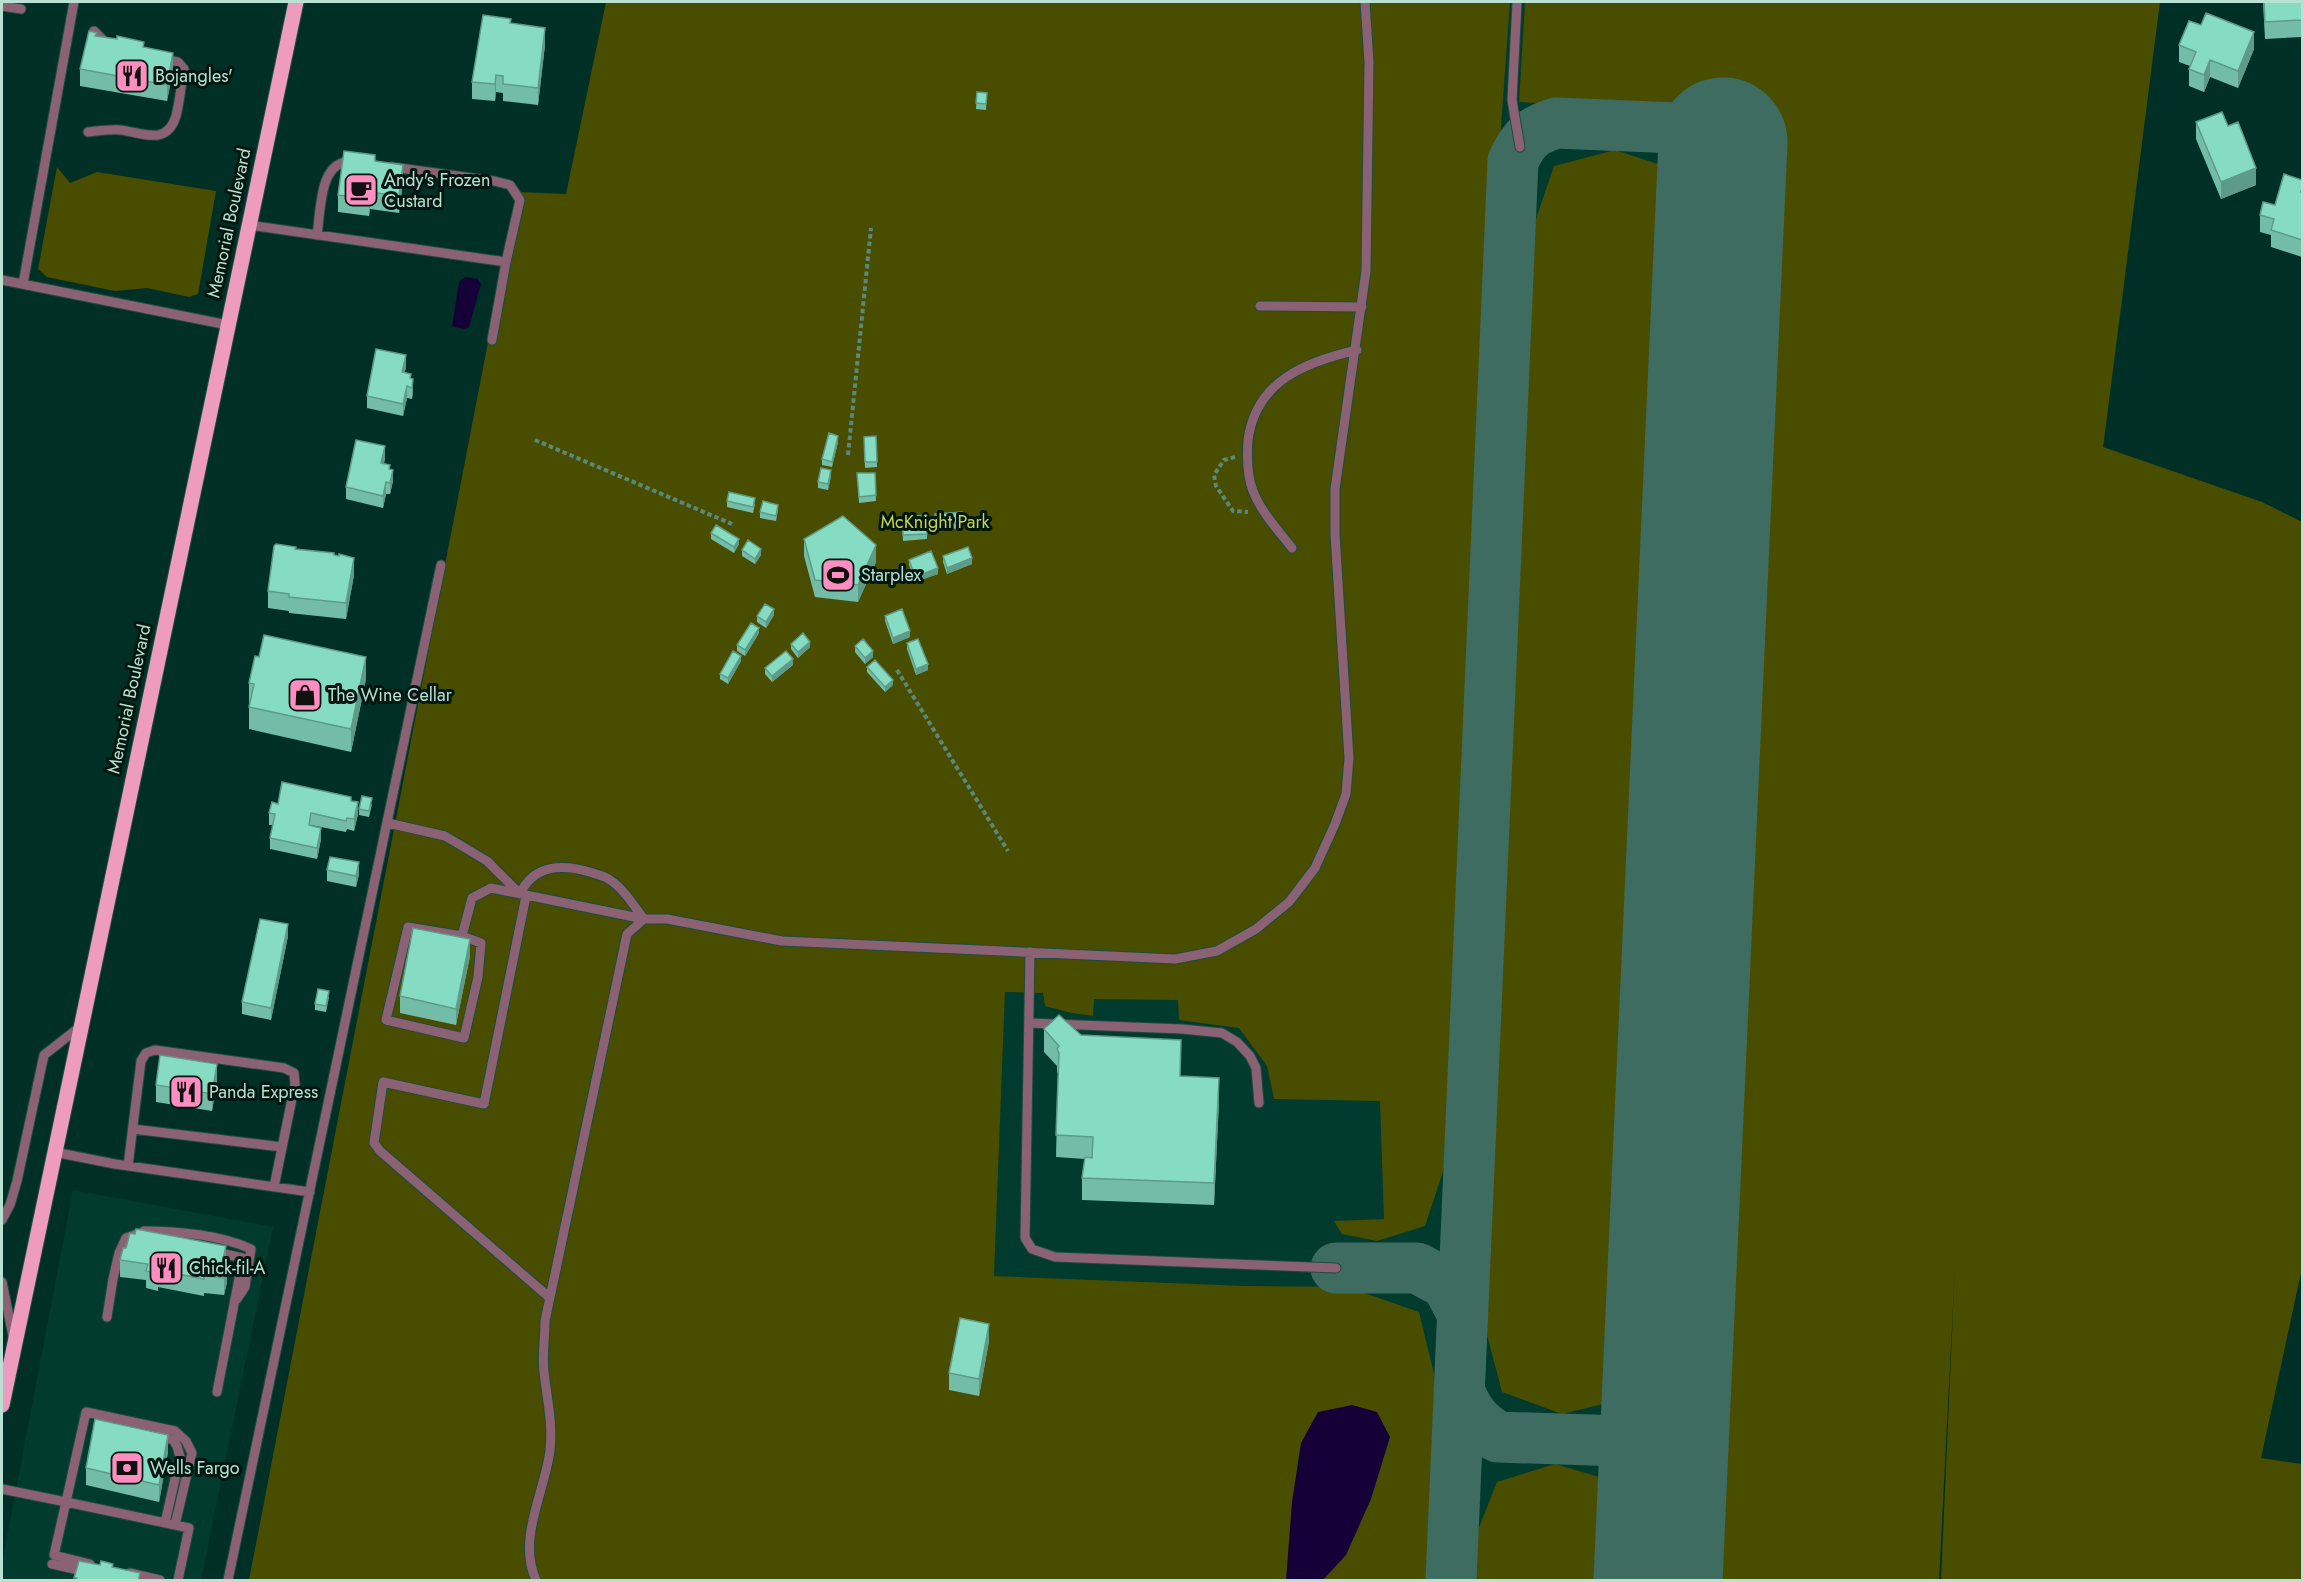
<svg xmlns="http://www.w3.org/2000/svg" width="2304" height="1582" font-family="Jost,sans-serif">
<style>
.built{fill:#003b2e}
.green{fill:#494d00}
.water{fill:#160038}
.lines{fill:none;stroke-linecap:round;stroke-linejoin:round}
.taxiway{stroke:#3e6c60;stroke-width:51}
.runway{stroke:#3e6c60;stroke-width:129}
.lane-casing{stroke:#1d4c41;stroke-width:11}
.primary-casing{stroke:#1d4c41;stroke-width:17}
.path{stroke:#5b887b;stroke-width:4;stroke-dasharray:4.5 3;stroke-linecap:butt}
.lane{stroke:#8b6273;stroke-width:9}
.primary{stroke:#ee9cbe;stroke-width:15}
.wall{fill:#73bda8}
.shaded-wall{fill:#5e9a88}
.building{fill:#86dcc3;stroke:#5e9a88;stroke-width:1.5}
.labels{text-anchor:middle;stroke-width:6;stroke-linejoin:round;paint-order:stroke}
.poi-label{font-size:18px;fill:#b8e1d3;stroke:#00160f;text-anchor:start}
.street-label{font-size:18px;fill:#b8e1d3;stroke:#00160f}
.park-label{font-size:18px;fill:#cad44d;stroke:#00160f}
</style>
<rect width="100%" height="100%" fill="#003025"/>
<!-- built -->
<path class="built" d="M1444,2H2160L2093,531L1961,1138L1945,1398L1939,1580H1277L994,1276L1005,992L1223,999Z
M73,1190L273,1227L201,1580H2V1563Z"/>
<!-- green -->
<path class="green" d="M606,2H1510L1490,278L1453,1141L1425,1226L1377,1241L1342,1234L1334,1221L1384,1219L1380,1101L1274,1099L1267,1066L1239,1028L1179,1020L1178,1000L1094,999L1093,1016L1072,1013L1045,1006L1043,993L1005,992L994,1276L1245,1286L1347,1287L1419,1312L1442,1407L1435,1580H249L517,192L566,194Z
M1525,2H2160L2103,447L2262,502L2302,522V1268L2261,1458L2302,1464V1580H1941L1955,1267L1939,1580H1702L1766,115L1519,102Z
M1615,150L1676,170C1660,580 1640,989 1623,1399L1562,1414L1502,1392L1479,1304L1524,254L1554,166Z
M57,167L70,183L97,172L216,191L198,294L189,297L147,288L115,291L47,277L38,269Z
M1555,1464L1620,1483L1616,1580H1464V1566L1497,1482Z"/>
<!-- water -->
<path class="water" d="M465,277L478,279L481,284L469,327L464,329L452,326L459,282Z
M1352,1405L1377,1412L1390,1437L1371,1499L1346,1555L1323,1580H1286L1292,1502L1301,1443L1318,1412Z"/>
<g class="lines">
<!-- taxiway -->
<path class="taxiway" d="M1336,1268H1417L1447,1284L1462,1313
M1459,1390C1468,1413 1477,1424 1498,1437L1621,1441C1648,1453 1655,1468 1662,1496
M1621,1441C1652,1431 1659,1417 1667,1388
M1451,1580L1513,161C1524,138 1531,131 1556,123L1677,128L1723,142"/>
<!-- runway -->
<path class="runway" d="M1658,1580L1723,142"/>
<!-- lane casing -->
<g class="lane-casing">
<path id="lane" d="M1517,2L1512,100L1520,147
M2,6L21,9
M94,31L108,45
M88,132C98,131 110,129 121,130C143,133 167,146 176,116C180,101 181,84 184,69L178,62L162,58
M392,167L494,181L510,185L520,200L506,262
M249,225L506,262L492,340
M317,235C321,210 319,157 354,162
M2,280L228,325
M23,284L74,2
M1260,306L1362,307
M1292,548C1278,530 1261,512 1253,491C1247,476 1247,455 1248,440C1256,381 1305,362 1357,350
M388,823L445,836L487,861L520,894C534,863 565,864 593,873C598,875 605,876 610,880C624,889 634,906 644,919
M526,896L484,1104L383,1082L374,1143L380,1151L550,1298
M462,936L408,927L386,1020L464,1038L478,977L481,943L462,936L472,898L491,888L644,919
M1030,952L1025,1238L1032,1249L1055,1257L1336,1268
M1029,1023L1182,1029L1222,1033L1237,1042L1250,1056L1256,1068L1259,1103
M133,1129L282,1147
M54,1152L115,1164L310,1192
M128,1166L141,1061L146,1053L155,1050L284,1068L294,1073L295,1084L274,1187
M2,1220L10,1205L17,1181L44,1055L81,1026
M144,1231C177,1231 221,1235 251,1249L245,1287L237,1299
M216,1252L243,1258L217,1392
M2,1282L13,1336
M107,1317L113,1279L119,1253L126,1238L140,1233
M157,1436L173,1440L177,1446L180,1457L165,1523
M2,1489L66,1502L54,1555L90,1564
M175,1525L192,1453L186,1441L175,1431L86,1412L66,1502L175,1525L189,1528L178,1580
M52,1564L87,1572
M130,1573L160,1580
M228,1580L441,565
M536,1580C517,1538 545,1492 550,1450C553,1423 547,1399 544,1372C542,1356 545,1338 545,1321L627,934L644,919H667L782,941L1175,959L1217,951L1256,929L1289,902L1315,868L1335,824L1346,794L1349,758L1335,534V489L1366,271L1369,62L1365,2"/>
</g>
<!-- primary casing -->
<g class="primary-casing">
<path id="primary" d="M2,1405L296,2"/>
</g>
<!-- path -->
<path class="path" d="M535,440L732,524
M848,455L871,228
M1235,457L1224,460L1214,475L1216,486L1233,511L1248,512
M897,670L1008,851"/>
<!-- lane -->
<use href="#lane" class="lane"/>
<!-- primary -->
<use href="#primary" class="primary"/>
</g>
<!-- wall -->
<path class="wall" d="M2263,2H2302V37L2265,39Z
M511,23L545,45L538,105L503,101V93L496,92L495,101L472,99V82Z
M97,36L144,47L173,70L167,101L80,86V69Z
M2179,45L2254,49L2238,88L2210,77L2204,92L2189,86V69L2190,66L2179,62Z
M977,92L987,93L986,110L976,109Z
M2196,122L2228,126L2256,185L2221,199L2196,139Z
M375,162L403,182L399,213L370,209L369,216L338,212V195Z
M2302,180V257L2271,247V235L2260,232V215L2275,205Z
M406,367L404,373L411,379L413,391L412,399L407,398L403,416L367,408V396Z
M876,436L877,467L865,468L864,437Z
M838,442L832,467L822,465V459Z
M385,458L384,464L390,469L393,481L390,494H386L383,508L346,499V487Z
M857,473H875L876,501L859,503Z
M831,476L828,490L818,488V482Z
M727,501L755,504L753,513L727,507Z
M778,510L776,521L760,518V512Z
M962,512V528L936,530L935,514Z
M902,523L927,534V539L903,541Z
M711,533L739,544L734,553L711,539Z
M804,539L876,562L858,602L815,597L804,556Z
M296,549L334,555L354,575L346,619L289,613V611L268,608V591Z
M742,550L761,555L755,564L742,556Z
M943,556L972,564L947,574L943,562Z
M909,560L938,574L915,582L909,565Z
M774,615L766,628L757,622V616Z
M885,616L910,637L893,644L885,621Z
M759,633L745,656L737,651V645Z
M907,643L928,670L916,675L907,649Z
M791,644L810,647L798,658L791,649Z
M855,646L873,657L865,664L855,652Z
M741,661L728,684L720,679V674Z
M793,665L772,682L765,674V668Z
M867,667L893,685L885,692L867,672Z
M366,679L351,752L249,729V683Z
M351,801L358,814L354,831L347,829L346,832L311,825L321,839L317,859L270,849V838L273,825H269V813L278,804Z
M372,804L369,817L359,815V809Z
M327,870L359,874L356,887L327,881Z
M288,936L271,1020L242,1014V1002Z
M470,956L456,1025L400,1013V996Z
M329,997L326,1012L315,1010V1004Z
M1044,1029L1081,1035L1181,1077L1219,1101L1214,1205L1082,1200V1178L1085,1159L1056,1157L1058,1074L1057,1071V1066L1044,1052Z
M217,1081L212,1111L156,1102V1085Z
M120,1260L225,1265L227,1282L224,1295L204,1293V1296L158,1287V1291L146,1288V1280L120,1277Z
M989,1341L979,1396L949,1390V1373Z
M168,1452L159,1502L86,1485V1468Z"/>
<!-- shaded-wall -->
<path class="shaded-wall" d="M545,28V45L538,105V88Z
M2254,32V49L2238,88V71Z
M173,53V70L167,101V85Z
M2210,60V77L2204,92V75Z
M496,75V92L495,101V84Z
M403,165V182L399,213V196Z
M2256,168V185L2221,199V182Z
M370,192V209L369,216V199Z
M406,355V367L402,384V372Z
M413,379V391L412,399V388Z
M407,386V398L403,416V404Z
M838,436V442L832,467V462Z
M385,446V458L381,474V463Z
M393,470V481L390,494V483Z
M831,470V476L828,490V484Z
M386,482V494L383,508V496Z
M739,539V544L734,553V547Z
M876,545V562L858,602V585Z
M761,549V555L755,564V559Z
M354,558V575L346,619V603Z
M972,558V564L947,574V568Z
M938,568V574L915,582V577Z
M774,609V615L766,628V622Z
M759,628V633L745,656V650Z
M910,631V637L893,644V638Z
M810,642V647L798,658V652Z
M873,651V657L865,664V658Z
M741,656V661L728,684V678Z
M366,657V679L351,752V729Z
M793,659V665L772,682V676Z
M928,664V670L916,675V669Z
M893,680V685L885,692V687Z
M358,802V814L354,831V819Z
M321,828V839L317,859V848Z
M359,862V874L356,887V876Z
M288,924V936L271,1020V1008Z
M470,939V956L456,1025V1009Z
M217,1064V1081L212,1111V1094Z
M1219,1078V1101L1214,1205V1183Z
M226,1246V1263L223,1278L222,1264Z
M227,1265V1282L224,1295V1278Z
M989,1324V1341L979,1396V1379Z
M168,1435V1452L159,1502V1485Z"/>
<!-- building -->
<path class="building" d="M2264,2H2302V20L2265,22Z
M2206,13L2254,32L2238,71L2210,60L2204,75L2189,69L2196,52L2179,45L2189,21L2201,25Z
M483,15L511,19L510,23L545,28L538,88L503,84V76L496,75L495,84L472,82Z
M89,31L97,33L95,36L117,39V36L144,42L143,47L173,53L167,85L80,69Z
M977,92L987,93L986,104L976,103Z
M2222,112L2228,126L2238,122L2256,168L2221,182L2196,122Z
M344,151L375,155V161L403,165L399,196L370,192L369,199L338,195Z
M2284,174L2302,180V188L2301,192H2302V240L2271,230L2274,219L2260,215L2263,202L2275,205Z
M376,349L406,355L402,372L411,374L410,378L413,379L412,388L407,386L403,404L367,396Z
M829,433L838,436L832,462L822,459Z
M876,436L877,462H865L864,437Z
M356,440L385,446L381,463L390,465L389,469L393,470L390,483L386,482L383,496L346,487Z
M821,468L831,470L828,484L818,482Z
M857,473H875L876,495L859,497Z
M729,492L755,498L753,507L727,501Z
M763,501L778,505L776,516L760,512Z
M962,512V523L936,524L935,514Z
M926,515L927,534L903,535L902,517Z
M843,516L876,545L858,585L815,580L804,539Z
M716,525L739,539L734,547L711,533Z
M748,540L761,549L755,559L742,550Z
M276,544L296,547L295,549L334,553V555L339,556V554L354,558L346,603L289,597V594L268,591L274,546Z
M968,547L972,558L947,568L943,556Z
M931,551L938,568L915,577L909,560Z
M765,604L774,609L766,622L757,616Z
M902,609L910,631L893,638L885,616Z
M751,623L759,628L745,650L737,645Z
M803,633L810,642L798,652L791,644Z
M264,635L366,657L351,729L249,707L254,684L249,683L255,656L259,657Z
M863,639L873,651L865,658L855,646Z
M918,639L928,664L916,669L907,643Z
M733,651L741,656L728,678L720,674Z
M786,651L793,659L772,676L765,668Z
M875,660L893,680L885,687L867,667Z
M282,782L351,797V801L358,802L354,819L347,818L346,821L311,813L309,825L321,828L317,848L270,838L275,814L269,813L272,802L278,804Z
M362,796L372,798L369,811L359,809Z
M330,857L359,862L356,876L327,870Z
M260,919L288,924L271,1008L242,1002Z
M413,928L470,939L456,1009L400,996Z
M318,989L329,991L326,1006L315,1004Z
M1059,1015L1081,1035L1181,1040L1180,1076L1219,1078L1214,1183L1082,1178L1085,1157L1092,1158L1093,1137L1056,1135L1059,1053L1057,1049L1059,1046L1044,1029Z
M160,1055L217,1064L212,1094L156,1085Z
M136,1229L226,1246L222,1264L227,1265L224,1278L204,1276V1279L158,1270V1274L146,1271L148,1264L120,1260L123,1248H126L130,1233L135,1234Z
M960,1318L989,1324L979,1379L949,1373Z
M95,1419L168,1435L159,1485L86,1468Z
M79,1561L100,1565L101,1561L113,1564L112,1567L140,1573L138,1581H76L77,1578H74Z"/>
<!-- icons -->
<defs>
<g id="restaurant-square" transform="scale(1.725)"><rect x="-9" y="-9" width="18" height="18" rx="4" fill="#fd8ebf" stroke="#00160f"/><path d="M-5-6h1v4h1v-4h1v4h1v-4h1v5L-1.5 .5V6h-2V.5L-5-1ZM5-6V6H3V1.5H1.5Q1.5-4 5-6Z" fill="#111"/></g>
<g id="cafe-square" transform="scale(1.725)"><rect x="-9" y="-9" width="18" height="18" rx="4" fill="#fd8ebf" stroke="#00160f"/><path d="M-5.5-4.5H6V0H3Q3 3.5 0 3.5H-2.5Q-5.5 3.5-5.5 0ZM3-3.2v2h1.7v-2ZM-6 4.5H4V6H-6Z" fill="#111"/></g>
<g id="stadium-square" transform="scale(1.725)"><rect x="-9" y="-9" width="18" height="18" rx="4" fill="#fd8ebf" stroke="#00160f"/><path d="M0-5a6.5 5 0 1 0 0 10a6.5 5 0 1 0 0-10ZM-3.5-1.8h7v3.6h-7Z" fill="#111"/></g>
<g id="shop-square" transform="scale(1.725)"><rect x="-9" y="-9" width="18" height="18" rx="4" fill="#fd8ebf" stroke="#00160f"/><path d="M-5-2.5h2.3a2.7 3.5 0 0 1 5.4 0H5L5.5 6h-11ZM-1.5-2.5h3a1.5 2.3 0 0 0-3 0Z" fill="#111"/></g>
<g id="bank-square" transform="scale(1.725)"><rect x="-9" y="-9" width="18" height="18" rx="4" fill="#fd8ebf" stroke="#00160f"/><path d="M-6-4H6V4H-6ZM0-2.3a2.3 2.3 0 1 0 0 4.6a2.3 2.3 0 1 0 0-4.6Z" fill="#111"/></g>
</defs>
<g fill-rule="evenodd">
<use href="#restaurant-square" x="132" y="76"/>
<use href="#cafe-square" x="361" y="190"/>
<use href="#stadium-square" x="838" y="575"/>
<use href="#shop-square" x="305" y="695"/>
<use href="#restaurant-square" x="186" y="1092"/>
<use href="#restaurant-square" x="166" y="1268"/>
<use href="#bank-square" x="127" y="1468"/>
</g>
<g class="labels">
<!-- poi labels -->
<g class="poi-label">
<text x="155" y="82">Bojangles'</text>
<text x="384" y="186">Andy's Frozen<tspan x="384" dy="21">Custard</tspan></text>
<text x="861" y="581">Starplex</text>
<text x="328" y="701">The Wine Cellar</text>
<text x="209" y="1098">Panda Express</text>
<text x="189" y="1274">Chick-fil-A</text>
<text x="150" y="1474">Wells Fargo</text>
</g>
<!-- street labels -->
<g class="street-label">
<text transform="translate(229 223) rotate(-78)" y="6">Memorial Boulevard</text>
<text transform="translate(129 699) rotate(-78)" y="6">Memorial Boulevard</text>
</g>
<!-- park labels -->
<g class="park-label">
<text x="935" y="528">McKnight Park</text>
</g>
</g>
<!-- border -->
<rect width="2304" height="1582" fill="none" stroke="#b8e1d3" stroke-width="6"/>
</svg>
